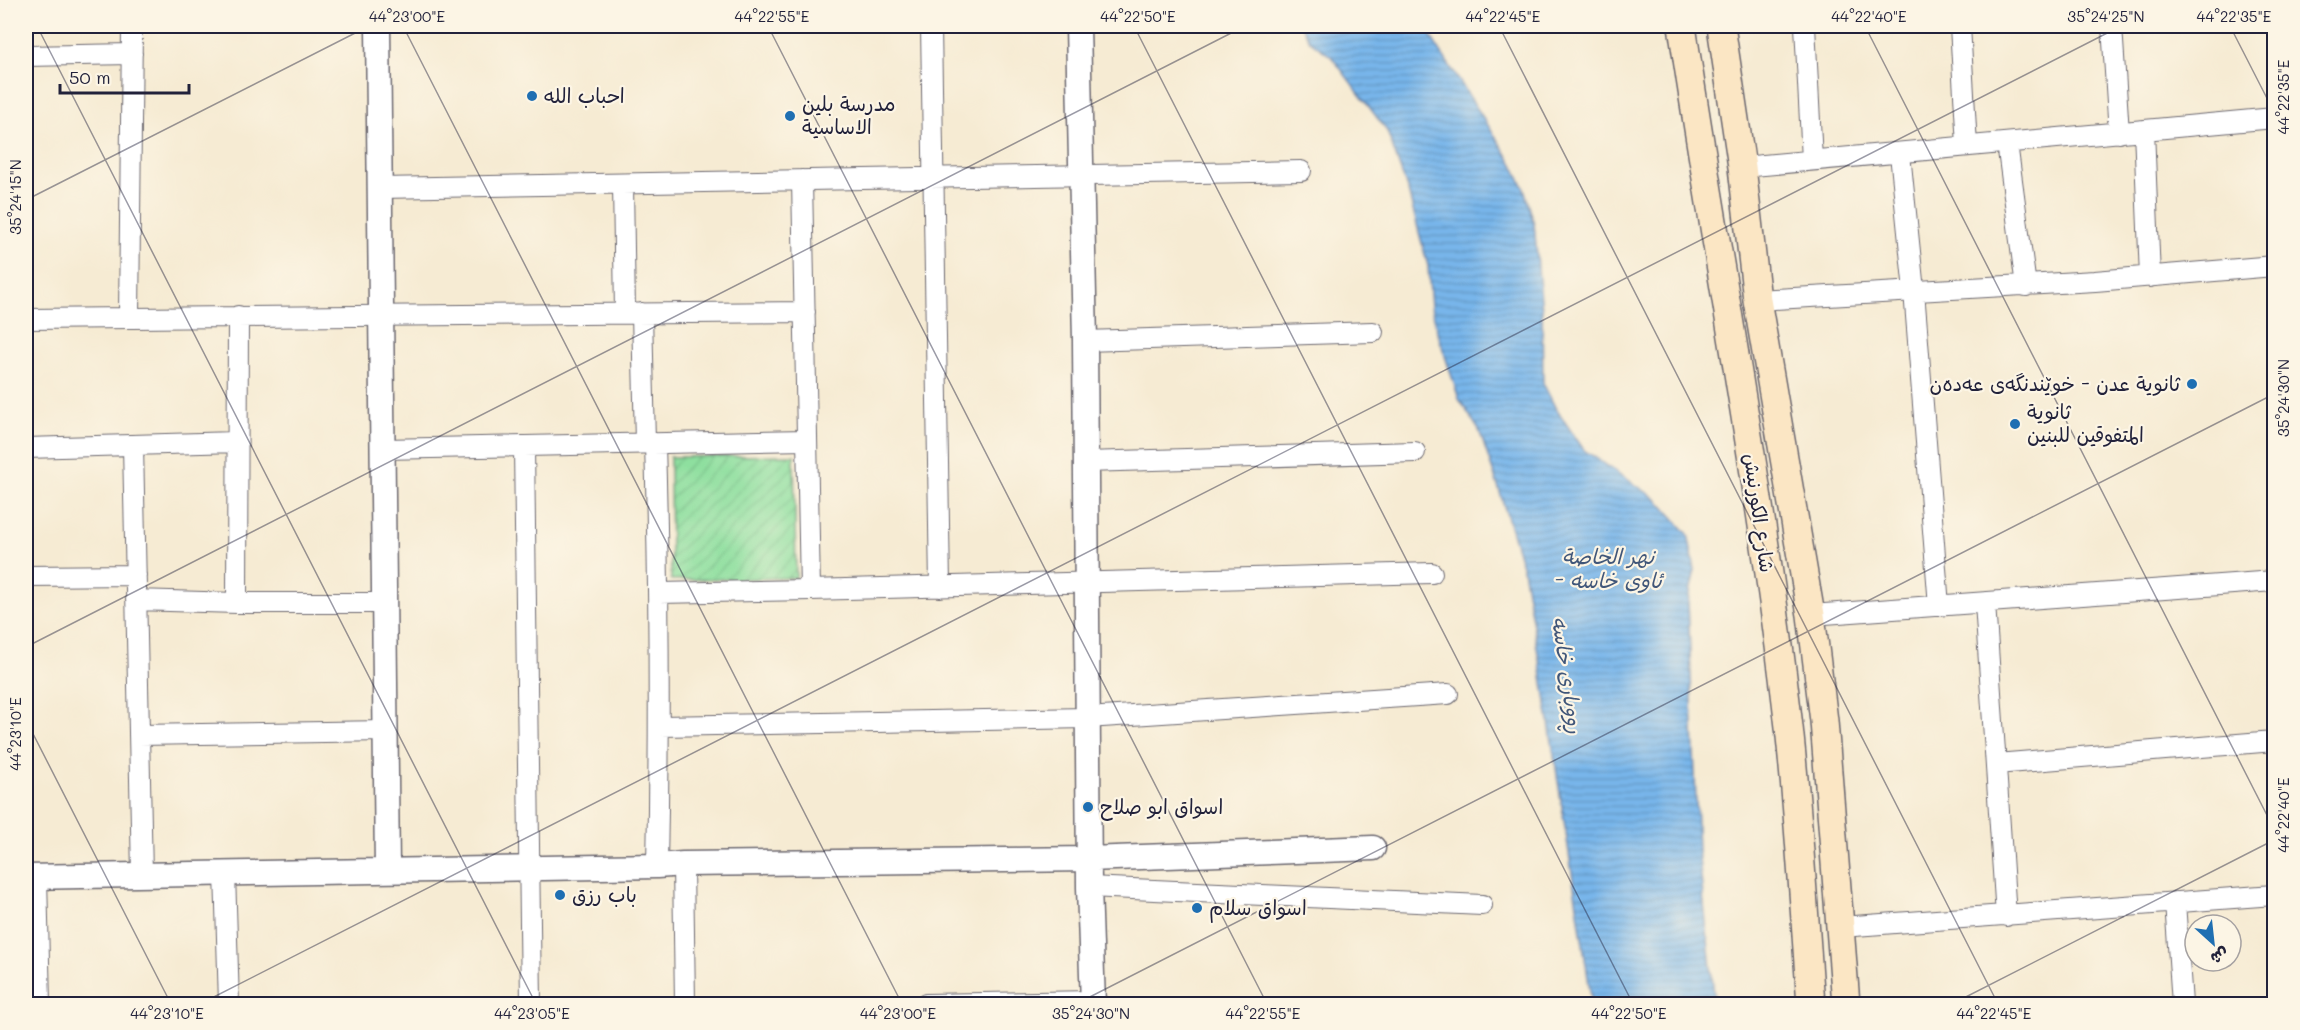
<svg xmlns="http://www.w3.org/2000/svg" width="2300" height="1030" font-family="Mali,'Playpen Sans Arabic',sans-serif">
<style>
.garden{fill:url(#garden-furrows);stroke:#58806d;stroke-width:1.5}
.water{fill:url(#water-rules);stroke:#4d6c93;stroke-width:1.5}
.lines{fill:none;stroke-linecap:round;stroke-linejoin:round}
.minor-casing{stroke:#6c6870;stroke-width:22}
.tertiary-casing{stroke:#6c6870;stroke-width:27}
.secondary-casing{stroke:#6c6870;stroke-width:30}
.minor{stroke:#fff;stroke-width:20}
.tertiary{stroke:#fff;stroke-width:24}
.secondary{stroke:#fbe6c4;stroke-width:27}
.ticks{fill:none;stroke:#22223b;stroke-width:1.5;stroke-opacity:0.45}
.poi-dot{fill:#1f6fb2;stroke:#fcf5e5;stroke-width:2}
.labels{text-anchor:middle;stroke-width:4.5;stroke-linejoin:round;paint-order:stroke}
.poi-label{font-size:20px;fill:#22223b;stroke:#fcf5e5;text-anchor:start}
.street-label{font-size:20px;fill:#22223b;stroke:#fcf5e5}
.water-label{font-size:21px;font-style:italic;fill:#405679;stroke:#fcf5e5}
.neatline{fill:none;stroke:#22223b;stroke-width:2}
.ticks-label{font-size:15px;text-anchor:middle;fill:#22223b}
</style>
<defs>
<pattern id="garden-furrows" width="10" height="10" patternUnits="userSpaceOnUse" patternTransform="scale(1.5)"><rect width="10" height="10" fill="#8edf9f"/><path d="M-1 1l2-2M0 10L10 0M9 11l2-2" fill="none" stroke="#7abf8a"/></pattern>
<pattern id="water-rules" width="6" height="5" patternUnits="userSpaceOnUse" patternTransform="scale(1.5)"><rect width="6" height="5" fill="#78b6eb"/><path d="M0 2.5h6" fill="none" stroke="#6294c0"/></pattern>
</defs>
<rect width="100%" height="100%" fill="#fcf5e5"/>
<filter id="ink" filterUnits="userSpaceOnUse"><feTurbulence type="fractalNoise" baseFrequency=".0167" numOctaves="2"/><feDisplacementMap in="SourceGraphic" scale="12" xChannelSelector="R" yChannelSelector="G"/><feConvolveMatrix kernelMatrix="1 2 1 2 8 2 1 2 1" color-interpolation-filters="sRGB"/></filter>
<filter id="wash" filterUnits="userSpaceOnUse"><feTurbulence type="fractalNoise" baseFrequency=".008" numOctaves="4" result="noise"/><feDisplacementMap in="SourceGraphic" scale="24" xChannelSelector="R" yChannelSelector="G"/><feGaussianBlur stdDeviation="1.35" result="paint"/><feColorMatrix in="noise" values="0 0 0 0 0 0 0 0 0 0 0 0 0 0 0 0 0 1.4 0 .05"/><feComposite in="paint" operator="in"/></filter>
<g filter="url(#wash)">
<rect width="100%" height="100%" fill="#f6ebd3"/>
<!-- garden -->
<path class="garden" d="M794,455L796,578L671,580L670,457Z"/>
<!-- water -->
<path class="water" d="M1301,26H1424L1513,164L1524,188L1534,224L1542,311L1543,383L1556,409L1584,450L1658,500L1688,534L1695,570L1688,601L1698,850L1715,1004H1592L1542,676L1523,569L1499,489L1479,430L1459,399L1438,334L1431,307L1428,266L1408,191L1387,131L1332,57L1309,40Z"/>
</g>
<g filter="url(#ink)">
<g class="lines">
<!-- minor casing -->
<g class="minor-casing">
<path id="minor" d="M931,26L940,587
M1805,26L1812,160
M1960,26L1967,146
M2112,26L2119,133
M26,56L132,54
M2144,130L2150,277
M2007,143L2026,286
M1900,154L1914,291L1939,606
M1742,167L2274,118
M802,180L810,590
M623,184L625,313
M380,188L1301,171
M1757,300L2095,281L2274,266
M642,313L645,443
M129,318L132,26
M26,319L805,312
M1085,341L1373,332
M655,443C659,584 660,725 657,866
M133,445L142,875
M524,446L531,1004
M26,448L236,442
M383,449L807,440
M1086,462L1415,452
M26,576L136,575
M659,593L810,590L1432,573
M136,600L237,603H384
M237,603L238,316
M1985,603L2006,916
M1811,615L2274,581
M660,726L1087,718L1448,694
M139,735L386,731
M1996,764L2274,741
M683,864L685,1004
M225,873L229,1004
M37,877L40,1004
M1089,887L1482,905
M2175,902L2182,1004
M1841,927L2274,895
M926,1004L1093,1001"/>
</g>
<!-- tertiary casing -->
<g class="tertiary-casing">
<path id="tertiary" d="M378,26L387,870
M1078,26L1085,341L1089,887L1093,1004
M26,877L657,866L683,864L1089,859L1373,848"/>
</g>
<!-- secondary casing -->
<g class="secondary-casing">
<path id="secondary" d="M1682,26C1717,260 1762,492 1789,727C1799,819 1804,912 1811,1004
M1721,26L1742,167L1757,300L1811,615L1824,721L1846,1004"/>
</g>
<!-- minor -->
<use href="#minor" class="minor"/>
<!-- tertiary -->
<use href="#tertiary" class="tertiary"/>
<!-- secondary -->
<use href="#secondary" class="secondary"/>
</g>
</g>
<!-- ticks -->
<path class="ticks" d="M37,26L536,1004M403,26L902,1004M768,26L1267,1004M1134,26L1633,1004M1499,26L1998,1004M1865,26L2274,829M2230,26L2274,112M26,200L369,26M26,647L1245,26M26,720L171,1004M200,1004L2121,26M1076,1004L2274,394M1952,1004L2274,840"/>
<!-- markers -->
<g class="poi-dot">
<circle cx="532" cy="96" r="6"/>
<circle cx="790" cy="116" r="6"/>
<circle cx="2192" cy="384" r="6"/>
<circle cx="2015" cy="424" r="6"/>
<circle cx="1088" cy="807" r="6"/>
<circle cx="560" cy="895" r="6"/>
<circle cx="1197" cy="908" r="6"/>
</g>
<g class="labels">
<!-- poi labels -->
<g class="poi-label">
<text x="544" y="103">احباب الله</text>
<text x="802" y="111">مدرسة بلين<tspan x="802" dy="23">الاساسية</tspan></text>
<text x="2180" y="391" text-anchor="end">ثانوية عدن - خوێندنگەی عەدەن</text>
<text x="2027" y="419">ثانوية<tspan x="2027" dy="23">المتفوقين للبنين</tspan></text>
<text x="1100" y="814">اسواق ابو صلاح</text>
<text x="572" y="902">باب رزق</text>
<text x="1209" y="915">اسواق سلام</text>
</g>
<!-- street labels -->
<g class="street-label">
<text transform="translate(1759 513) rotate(82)" y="7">شارع الكورنيش</text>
</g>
<!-- water labels -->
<g class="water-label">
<text x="1608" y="564">نهر الخاصة<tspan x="1608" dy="24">- ئاوی خاسە</tspan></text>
<text transform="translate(1567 675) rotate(82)" y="7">ڕووباری خاسە</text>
</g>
</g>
<!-- margin -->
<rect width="2300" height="1030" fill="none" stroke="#fcf5e5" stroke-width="66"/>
<!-- north arrow -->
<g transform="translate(2213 943) rotate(153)"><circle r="28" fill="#fcf5e5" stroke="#a5a1a1" stroke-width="1.5"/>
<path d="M0-4.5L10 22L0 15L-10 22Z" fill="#1f6fb2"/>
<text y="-9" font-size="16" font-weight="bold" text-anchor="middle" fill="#22223b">ش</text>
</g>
<!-- scale -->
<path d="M60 84v9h129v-9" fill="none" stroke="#22223b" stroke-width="3"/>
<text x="69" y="84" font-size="18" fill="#22223b" stroke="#fcf5e5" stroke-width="4.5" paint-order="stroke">50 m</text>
<rect x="33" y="33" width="2234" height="964" class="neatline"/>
<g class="ticks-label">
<text x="407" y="22">44°23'00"E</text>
<text x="772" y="22">44°22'55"E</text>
<text x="1138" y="22">44°22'50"E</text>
<text x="1503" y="22">44°22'45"E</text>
<text x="1869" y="22">44°22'40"E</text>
<text x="2106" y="22">35°24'25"N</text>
<text x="2234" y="22">44°22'35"E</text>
<text transform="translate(2284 97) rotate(-90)" y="5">44°22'35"E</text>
<text transform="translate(16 197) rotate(-90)" y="5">35°24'15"N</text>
<text transform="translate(2284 398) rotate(-90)" y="5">35°24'30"N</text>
<text transform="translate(16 734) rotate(-90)" y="5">44°23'10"E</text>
<text transform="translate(2284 815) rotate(-90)" y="5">44°22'40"E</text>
<text x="167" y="1019">44°23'10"E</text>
<text x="532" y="1019">44°23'05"E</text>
<text x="898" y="1019">44°23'00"E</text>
<text x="1091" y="1019">35°24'30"N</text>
<text x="1263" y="1019">44°22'55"E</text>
<text x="1629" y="1019">44°22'50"E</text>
<text x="1994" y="1019">44°22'45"E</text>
</g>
</svg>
